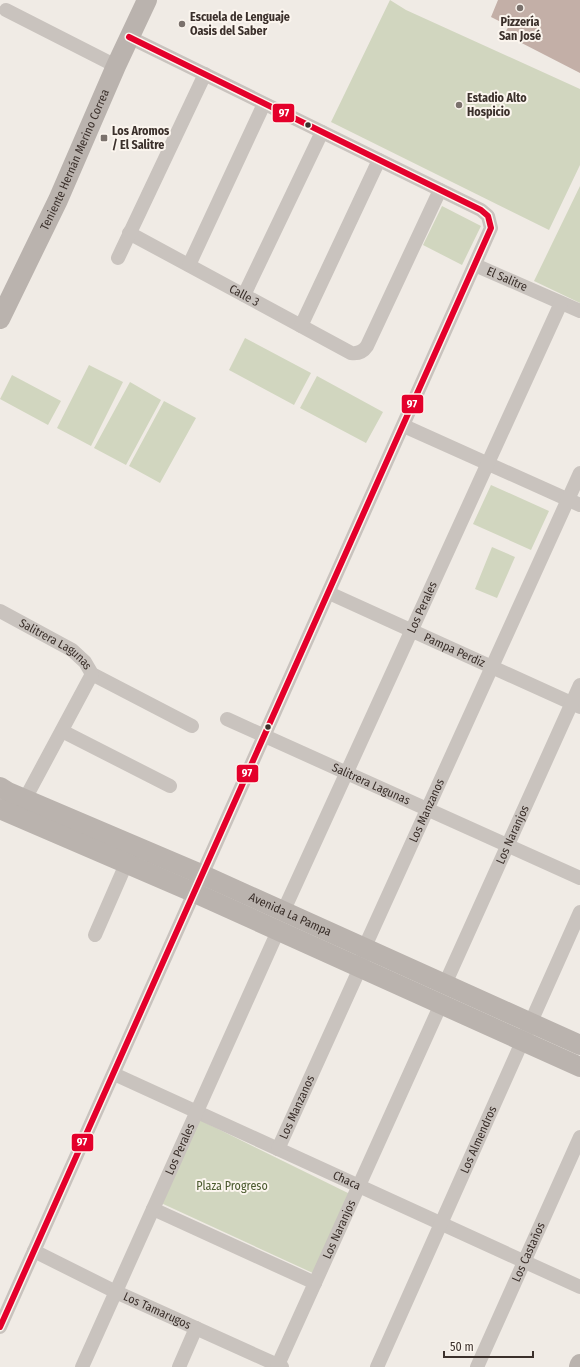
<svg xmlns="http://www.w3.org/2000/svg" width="580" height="1367" font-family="'Fira Sans Condensed',sans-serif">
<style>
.green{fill:#d1d6bf}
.building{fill:#c3afa7}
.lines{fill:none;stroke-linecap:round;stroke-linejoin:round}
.street{stroke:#c9c3be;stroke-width:14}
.secondary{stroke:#bab3ae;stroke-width:20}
.bus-1-casing{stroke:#fbf5ee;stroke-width:9}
.bus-1{stroke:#e4002b;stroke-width:6}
.poi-dot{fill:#7a716c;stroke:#fbf5ee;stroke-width:1.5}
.bus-dot{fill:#3b302b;stroke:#fbf5ee;stroke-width:1.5}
.labels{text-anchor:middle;stroke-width:4;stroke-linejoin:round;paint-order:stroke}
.poi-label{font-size:12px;font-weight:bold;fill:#3b302b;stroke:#fbf5ee;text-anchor:start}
.street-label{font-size:12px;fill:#3b302b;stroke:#fbf5ee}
.park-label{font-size:12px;fill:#4a5a2e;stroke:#fbf5ee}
.line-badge{stroke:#fbf5ee;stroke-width:1.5}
.badge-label{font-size:11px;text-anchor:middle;font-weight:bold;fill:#fff}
</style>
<rect width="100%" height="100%" fill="#f0ebe5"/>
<!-- green -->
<path class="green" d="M390,0L406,10L580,89V165L549,230L331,122Z
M580,186V303L534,281Z
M442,206L481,226L462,265L423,245Z
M245,338L311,373L294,405L229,370Z
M89,365L123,382L91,446L57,428Z
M12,375L61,401L48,425L0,399Z
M317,376L383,412L366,443L300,408Z
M130,382L161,400L126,465L94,448Z
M164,401L196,418L160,483L129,466Z
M491,485L549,511L531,550L473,524Z
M492,547L515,557L497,598L475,589Z
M200,1120L352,1195L315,1274L161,1203Z"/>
<!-- building -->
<path class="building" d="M498,0H580V73L504,34L509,26L491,17Z"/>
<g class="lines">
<!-- street -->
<g class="street">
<path d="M6,10L116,66"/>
<path id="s1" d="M129,233L351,353C358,354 363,352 367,346L440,190"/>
<path d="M118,258L205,74"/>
<path d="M189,265L264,104"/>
<path id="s2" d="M475,265L580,311"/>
<path d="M244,295L322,132"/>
<path d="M301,326L379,160"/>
<path d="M404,426L580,505"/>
<path id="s3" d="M329,593L580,707"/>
<path id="s4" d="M0,611L72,650L85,662L92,674L192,726"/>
<path id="s5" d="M227,719L580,878"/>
<path d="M62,731L170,786"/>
<path d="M25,799L92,674"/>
<path id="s6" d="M283,912L561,303"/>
<path d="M95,935L126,864"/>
<path id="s7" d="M445,984L580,685"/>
<path id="s8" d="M114,1074L580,1287"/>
<path id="s9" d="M278,1149L360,968L367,942L580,473"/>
<path d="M153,1209L315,1283"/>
<path id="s10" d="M34,1251L116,1292L282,1367"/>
<path d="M0,1327L491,228L488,216L481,210L129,37"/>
<path id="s11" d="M82,1367L278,931"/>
<path d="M179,1367L196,1328"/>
<path id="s12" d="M277,1367L441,1004"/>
<path id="s13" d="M377,1367L580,912"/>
<path id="s14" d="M477,1367L580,1137"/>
</g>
<!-- secondary -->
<g class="secondary">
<path id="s15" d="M0,319L58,200L116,66L147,0"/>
<path id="s16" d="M0,787L8,792L203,875L580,1045"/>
<path d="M0,809L195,893L580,1067"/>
<path d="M579,1367L580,1364"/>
</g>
<!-- bus-1 casing -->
<g class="bus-1-casing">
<path id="bus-1" d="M0,1327L491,228L488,216L481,210L129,37"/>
</g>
<!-- bus-1 -->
<use href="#bus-1" class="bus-1"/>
</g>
<!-- markers -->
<g class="poi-dot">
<circle cx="520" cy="8" r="4"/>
<circle cx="182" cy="24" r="4"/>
<circle cx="459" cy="105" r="4"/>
<rect x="100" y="134" width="8" height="8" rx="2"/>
</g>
<g class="bus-dot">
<circle cx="308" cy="125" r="3.5"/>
<circle cx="268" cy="727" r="3.5"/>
</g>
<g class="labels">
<!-- poi labels -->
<g class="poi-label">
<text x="190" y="21">Escuela de Lenguaje<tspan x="190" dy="14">Oasis del Saber</tspan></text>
<text x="520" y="26" text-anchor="middle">Pizzería<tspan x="520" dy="14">San José</tspan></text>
<text x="467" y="102">Estadio Alto<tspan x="467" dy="14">Hospicio</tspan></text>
<text x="112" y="135">Los Aromos<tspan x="112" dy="14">/ El Salitre</tspan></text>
</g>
<!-- street labels -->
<g class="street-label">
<text dy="4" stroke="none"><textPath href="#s15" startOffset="176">Teniente Hernán Merino Correa</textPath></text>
<text dy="4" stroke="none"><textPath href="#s2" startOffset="35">El Salitre</textPath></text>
<text dy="4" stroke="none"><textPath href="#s1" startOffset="131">Calle 3</textPath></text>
<text dy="4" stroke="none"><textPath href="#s6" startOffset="335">Los Perales</textPath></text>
<text dy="4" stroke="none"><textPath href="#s4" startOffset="65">Salitrera Lagunas</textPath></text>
<text dy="4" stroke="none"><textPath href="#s3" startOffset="138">Pampa Perdiz</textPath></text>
<text dy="4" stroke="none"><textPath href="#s5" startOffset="158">Salitrera Lagunas</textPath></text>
<text dy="4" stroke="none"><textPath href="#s9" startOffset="370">Los Manzanos</textPath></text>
<text dy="4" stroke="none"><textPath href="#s7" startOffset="164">Los Naranjos</textPath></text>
<text dy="4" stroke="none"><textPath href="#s16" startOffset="317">Avenida La Pampa</textPath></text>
<text dy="4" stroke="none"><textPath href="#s9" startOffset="46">Los Manzanos</textPath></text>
<text dy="4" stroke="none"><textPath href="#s13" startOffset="249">Los Almendros</textPath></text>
<text dy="4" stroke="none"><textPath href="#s11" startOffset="239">Los Perales</textPath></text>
<text dy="4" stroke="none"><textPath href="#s8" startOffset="256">Chaca</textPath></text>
<text dy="4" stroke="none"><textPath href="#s12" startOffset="151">Los Naranjos</textPath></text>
<text dy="4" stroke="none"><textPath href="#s14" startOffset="126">Los Castaños</textPath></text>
<text dy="4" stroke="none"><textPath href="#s10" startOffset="137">Los Tamarugos</textPath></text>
</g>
<!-- park labels -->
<g class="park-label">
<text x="232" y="1190">Plaza Progreso</text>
</g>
</g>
<g class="line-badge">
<rect x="272" y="103" width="23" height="20" rx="4" fill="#e4002b"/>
<rect x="401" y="394" width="23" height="20" rx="4" fill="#e4002b"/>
<rect x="236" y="764" width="23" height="19" rx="4" fill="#e4002b"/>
<rect x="71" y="1133" width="23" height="19" rx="4" fill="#e4002b"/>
</g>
<g class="badge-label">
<text x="284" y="117">97</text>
<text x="412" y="408">97</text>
<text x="247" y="777">97</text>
<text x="82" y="1146">97</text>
</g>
<!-- scale -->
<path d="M444 1351v6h89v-6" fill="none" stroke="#3b302b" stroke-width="2"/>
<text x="450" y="1351" font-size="12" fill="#3b302b" stroke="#fbf5ee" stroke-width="3" paint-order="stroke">50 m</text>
</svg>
